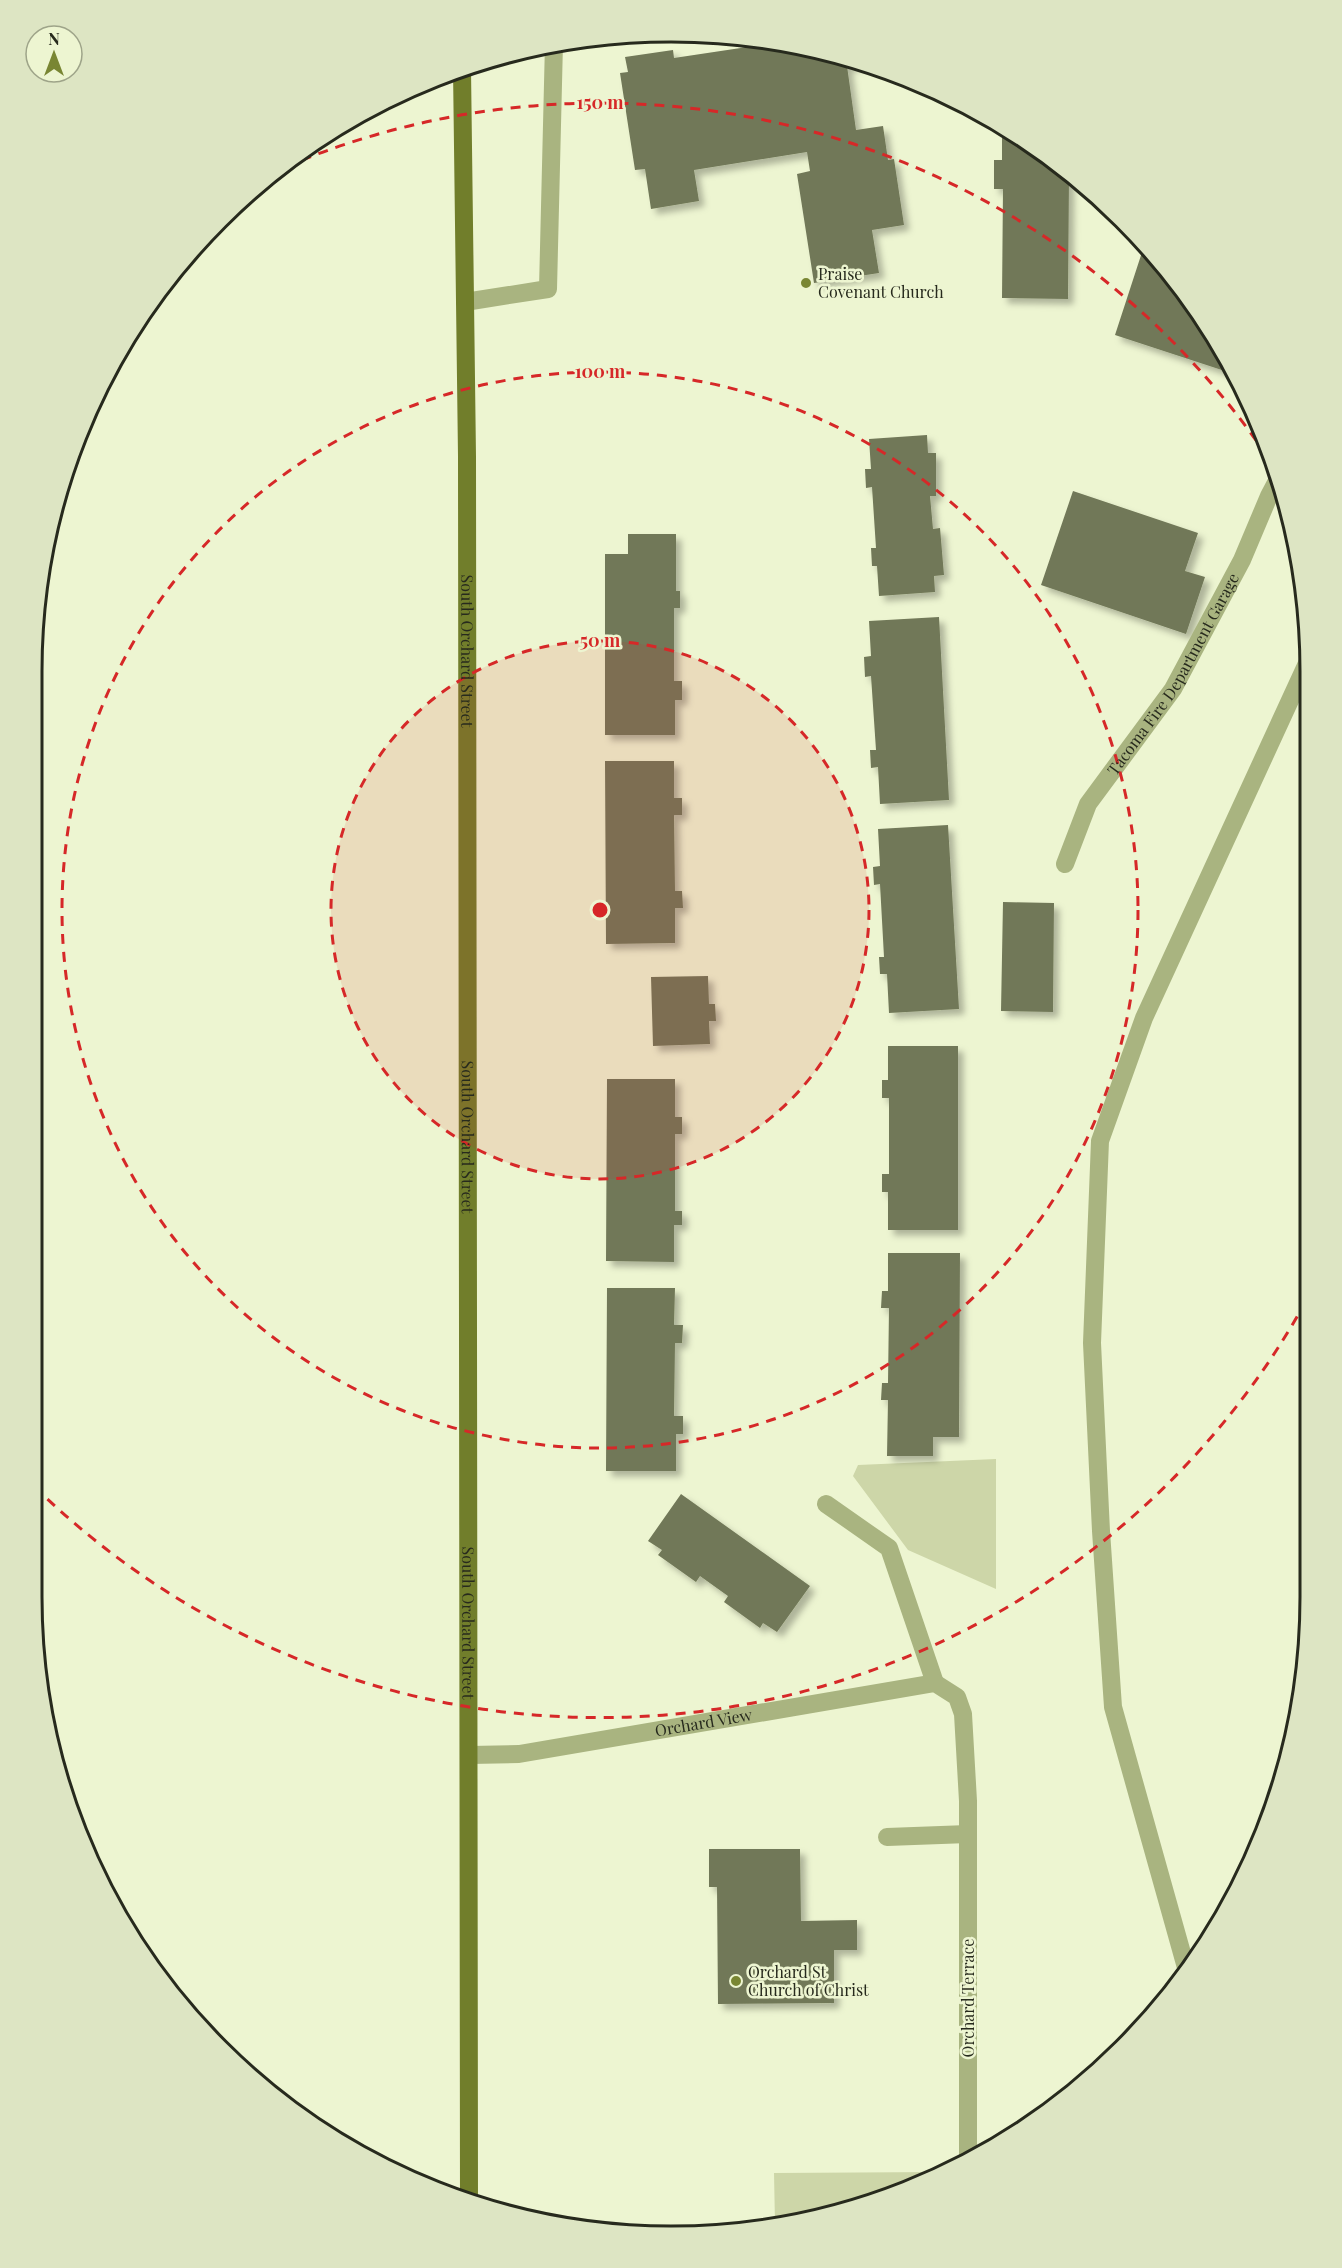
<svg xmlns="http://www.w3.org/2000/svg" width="1342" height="2268" font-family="'Playfair Display',serif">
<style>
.green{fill:#cdd6a8}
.building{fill:#717858;filter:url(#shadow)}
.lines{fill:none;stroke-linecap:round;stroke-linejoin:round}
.lane{stroke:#a9b480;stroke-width:18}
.street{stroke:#a9b480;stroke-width:18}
.primary{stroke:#717e2b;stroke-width:18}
.ring{fill:none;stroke:#d62828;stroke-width:3;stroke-dasharray:10 8}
.poi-dot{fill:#798633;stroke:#edf5d1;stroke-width:2}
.labels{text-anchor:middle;stroke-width:5;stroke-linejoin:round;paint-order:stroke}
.poi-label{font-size:16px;fill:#272a1d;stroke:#edf5d1;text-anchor:start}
.street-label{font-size:16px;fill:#272a1d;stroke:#edf5d1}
.rim{fill:none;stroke:#272a1d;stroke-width:3}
.centre{fill:#d62828;stroke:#edf5d1;stroke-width:3}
.ring-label{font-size:18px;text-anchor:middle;font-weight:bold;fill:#d62828;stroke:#edf5d1;stroke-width:5;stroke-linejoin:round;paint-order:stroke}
</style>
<defs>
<filter id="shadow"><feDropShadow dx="5.5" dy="5.5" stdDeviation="3" flood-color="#0004"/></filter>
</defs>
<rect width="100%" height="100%" fill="#edf5d1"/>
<!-- green -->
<path class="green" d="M996,1459V1589L908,1550L853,1476L858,1465Z
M939,2172L940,2176L876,2203L784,2224H775L774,2173Z"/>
<!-- building -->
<path class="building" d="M780,42L796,44L862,64L847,66L856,130L883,126L888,160L894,159L904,225L872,230L879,273L814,283L797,174L810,171L807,152L694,170L699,201L651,209L645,169L635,170L620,73L628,72L625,57L673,50L674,58Z
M1002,127L1027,139L1069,177L1068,299L1002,298L1003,189H994V160H1002Z
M1145,243L1152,249L1225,352L1234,374L1115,335Z
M927,435L928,453H936V496H930L933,529L940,528L944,575L934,576L935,592L879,596L877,566H872L871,548H876L872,487L866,488L865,469H871L869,439Z
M1073,491L1198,533L1185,571L1205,577L1186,634L1041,585Z
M628,534H676V591H680V608H674V681H682V700H675V735H605V554H628Z
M939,617L949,800L880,804L878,767L871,768L870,750H876L871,676L865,677L864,657L871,656L869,621Z
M605,761H674V798H682V815H674L675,891H682L683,908H675V943L606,944Z
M948,825L959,1009L889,1013L887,974H880L879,957H884L880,884L874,885L873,867L880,866L878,829Z
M1003,902L1054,903L1053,1012L1001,1011Z
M708,976L709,1004H715L716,1021H709L710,1044L653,1046L651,977Z
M888,1046H958V1230H888V1192H882V1174H889V1098H882V1080H888Z
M607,1079H675V1117H682V1134H675V1211H682V1225H674V1262L606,1261Z
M888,1253H960L959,1437H933V1456H887L888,1400H881L882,1383H888L889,1308H881L882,1291H888Z
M607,1288H675L674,1325H683L682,1343H675L674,1416H683V1434H676V1471H606Z
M681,1494L810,1586L777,1632L763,1623L760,1628L724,1602L728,1596L700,1576L696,1582L658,1555L662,1550L648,1541Z
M709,1849H800L801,1921L857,1920V1950H834V2003L718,2004L717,1887H709Z
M665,2226L732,2231V2232L664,2236Z"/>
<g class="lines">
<!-- lane -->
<g class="lane">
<path d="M465,302L548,289L554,43"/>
<path id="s1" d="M1065,864L1088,804L1173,689L1242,560L1269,496L1278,479"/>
<path d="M826,1504L889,1548L935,1683"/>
<path d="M887,1837L968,1834"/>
<path d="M1187,1971L1113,1707L1101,1531L1092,1343L1100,1141L1144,1018L1309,659"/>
</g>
<!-- street -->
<path class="street" id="s2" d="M470,1755L519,1754L935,1683L957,1697L963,1714L968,1801V2162"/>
<!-- primary -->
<path class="primary" id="s3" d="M462,69L467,456L469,2203"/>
</g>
<!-- distance rings -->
<circle cx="600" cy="910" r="269" fill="#d62828" fill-opacity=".12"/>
<g class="ring">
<circle cx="600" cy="910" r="269"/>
<circle cx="600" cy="910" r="538"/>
<path d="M1306 1301A807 807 0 0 1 39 1491M285 167A807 807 0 0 1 1269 459"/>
</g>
<!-- markers -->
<g class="poi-dot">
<circle cx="806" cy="283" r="6"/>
<circle cx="736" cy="1981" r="6"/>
</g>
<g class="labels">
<!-- poi labels -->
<g class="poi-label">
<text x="818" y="280">Praise<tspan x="818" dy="18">Covenant Church</tspan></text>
<text x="748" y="1978">Orchard St<tspan x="748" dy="18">Church of Christ</tspan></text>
</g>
<!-- street labels -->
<g class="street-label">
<text dy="6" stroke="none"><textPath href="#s3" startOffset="582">South Orchard Street</textPath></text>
<text dy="6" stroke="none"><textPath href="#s1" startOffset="220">Tacoma Fire Department Garage</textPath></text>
<text dy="6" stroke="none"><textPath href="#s3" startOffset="1068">South Orchard Street</textPath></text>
<text dy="6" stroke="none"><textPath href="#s3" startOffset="1554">South Orchard Street</textPath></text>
<text dy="6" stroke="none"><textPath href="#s2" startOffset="236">Orchard View</textPath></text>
<text transform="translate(968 1998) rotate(-90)" y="6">Orchard Terrace</text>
</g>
</g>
<!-- crop -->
<path d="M0 0H1342V2268H0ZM671 42H671A629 629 0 0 1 1300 671V1597A629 629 0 0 1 671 2226H671A629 629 0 0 1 42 1597V671A629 629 0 0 1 671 42Z" fill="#dde5c3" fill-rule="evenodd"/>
<path class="rim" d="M671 42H671A629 629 0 0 1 1300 671V1597A629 629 0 0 1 671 2226H671A629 629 0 0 1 42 1597V671A629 629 0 0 1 671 42Z"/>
<circle cx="600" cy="910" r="9" class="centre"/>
<g class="ring-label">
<text x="600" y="109">150 m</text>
<text x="600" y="378">100 m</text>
<text x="600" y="647">50 m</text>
</g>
<!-- north arrow -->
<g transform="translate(54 54)"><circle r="28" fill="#edf5d1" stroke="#9ea489" stroke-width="1.5"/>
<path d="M0-4.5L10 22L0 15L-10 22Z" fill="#798633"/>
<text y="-9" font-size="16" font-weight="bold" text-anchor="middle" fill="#272a1d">N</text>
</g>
</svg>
